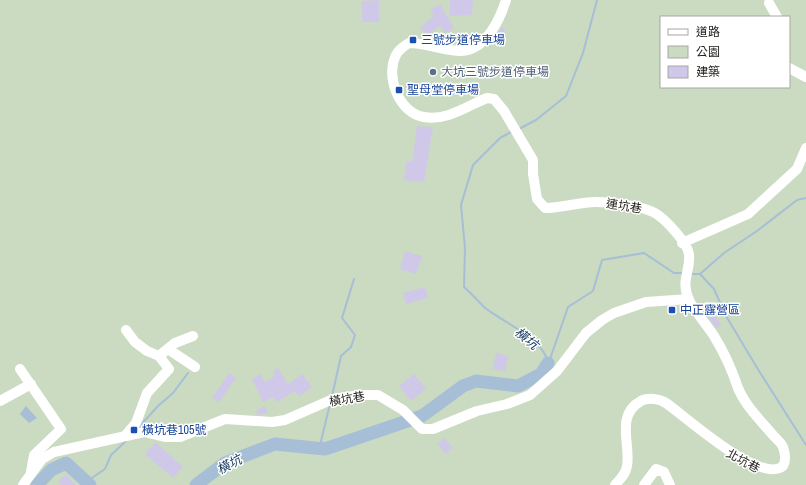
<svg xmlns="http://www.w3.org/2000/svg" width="806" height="485" font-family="'Archivo Narrow','Noto Sans TC',sans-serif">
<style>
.green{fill:#cadbc1;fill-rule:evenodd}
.water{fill:#a7bed7}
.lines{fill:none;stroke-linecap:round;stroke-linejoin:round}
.stream{stroke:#a7bed7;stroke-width:2}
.river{stroke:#a7bed7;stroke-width:13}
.building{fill:#d0c8e8}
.minor{stroke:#fff;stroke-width:10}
.transit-dot{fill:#1a4fb4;stroke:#fff;stroke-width:1.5}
.service-dot{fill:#5c6f8a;stroke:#fff;stroke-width:1.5}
.labels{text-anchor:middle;stroke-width:3;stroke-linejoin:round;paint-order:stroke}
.transit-label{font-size:12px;fill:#164399;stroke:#fff;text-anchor:start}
.service-label{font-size:12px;fill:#4e5e75;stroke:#fff;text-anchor:start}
.street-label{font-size:12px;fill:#23221d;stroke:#fff}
.water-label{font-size:13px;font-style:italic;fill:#1c3f63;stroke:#fff}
</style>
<rect width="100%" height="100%" fill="#e7e3d4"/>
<!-- green -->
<path class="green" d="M0,0H806V485H0ZM661,17H789V87H661Z"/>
<!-- water -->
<path class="water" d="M26,406L37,418L29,423L20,414Z"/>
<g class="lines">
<!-- stream -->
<path class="stream" d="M519,129L536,120L566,96L583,53L597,0
M513,131L500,138L473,165L461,205L465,248L464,287C471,293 477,300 484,307C502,322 544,338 548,363
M689,274H700L724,253L757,231L797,200L806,198
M700,274L714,289L726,316L759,371L806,445
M549,362L568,307L593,291L602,260L644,253L674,273H683
M332,396L341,356L351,347L355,335L342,318L354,279
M138,428L158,406L173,393L188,373
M325,449L321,441L330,404
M86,482L105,469L111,455L127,440"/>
<!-- river -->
<path class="river" d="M37,485L51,470L66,463L90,485
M196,485L225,463L275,444L325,449L422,416L463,386L476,381L518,386L541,374L548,363"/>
</g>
<!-- building -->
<path class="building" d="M379,0V22H362V1Z
M450,0H473L472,15L450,16Z
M440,4L454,28L445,33L440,26L427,35L420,27L434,16L430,10Z
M502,27L506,32L498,40L495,37Z
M417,126L433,127L424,182L404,180L406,162H412Z
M405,251L422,256L416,274L400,269Z
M425,287L428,298L406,304L403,293Z
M713,313L721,325L716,328L708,317Z
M496,353L508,356L505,371L493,369Z
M278,368L288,384L302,374L312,387L299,397L295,391L277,402L273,397L263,402L252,379L261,374L265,382L275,376L273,372Z
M229,373L236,378L219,402L212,398Z
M414,374L426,389L411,401L399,386Z
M264,406L268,413L258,415L256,411Z
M444,438L453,448L446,454L437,444Z
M155,442L183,467L173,478L145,454Z
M66,474L76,485H62L58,481Z"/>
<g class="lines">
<!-- minor -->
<path class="minor" d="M506,0C500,19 486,50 461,51C444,51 427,43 409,43C404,46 399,49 396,55C385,77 399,113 424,117C447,121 467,106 487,98L494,99L504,111L533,160V174L537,199L545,208C562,208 579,202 596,202C610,202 643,206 655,213C665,219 687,242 689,254C691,271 680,280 689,300C696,313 706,324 714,336C724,352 732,370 738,388C745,405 760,420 772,434C775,438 781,442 783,447C785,453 786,461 783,466C760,485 685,416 666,403C660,399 648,397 641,401C615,415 631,445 627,466C626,474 620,479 615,485
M769,3L777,17
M789,68L806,77
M682,243L748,214L797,169L806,148
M168,349L195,367
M159,356L175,343L193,336
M20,369L61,429L34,455L31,472
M0,401L31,384
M125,436L136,423L147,393L169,369L159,356L147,351L135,342L126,330
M23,485L42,459L54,452L144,432L165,437H180L225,419L272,422L285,420L333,399L361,395H378L403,410L422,429H433L477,411L507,404L530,395L557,371L586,333L602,320L614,313L646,302L689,299
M644,485L656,469L664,472L670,485"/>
</g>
<!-- markers -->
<g class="transit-dot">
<rect x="409" y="36" width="8" height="8" rx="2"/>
<rect x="395" y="86" width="8" height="8" rx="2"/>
<rect x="668" y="306" width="8" height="8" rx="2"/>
<rect x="130" y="426" width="8" height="8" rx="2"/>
</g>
<circle class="service-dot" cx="433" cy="72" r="4"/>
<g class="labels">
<!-- transit labels -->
<g class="transit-label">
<text x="421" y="44">三號步道停車場</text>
<text x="407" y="94">聖母堂停車場</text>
<text x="680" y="314">中正露營區</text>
<text x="142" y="434">橫坑巷105號</text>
</g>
<!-- service labels -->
<g class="service-label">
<text x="441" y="76">大坑三號步道停車場</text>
</g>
<!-- street labels -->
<g class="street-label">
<text transform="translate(624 206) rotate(9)" y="4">連坑巷</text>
<text transform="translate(347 399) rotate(-10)" y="4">橫坑巷</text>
<text transform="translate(743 461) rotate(28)" y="4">北坑巷</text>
</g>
<!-- water labels -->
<g class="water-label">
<text transform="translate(527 338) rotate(40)" y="5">橫坑</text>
<text transform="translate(229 464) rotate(-28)" y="5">橫坑</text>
</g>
</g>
<!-- legend -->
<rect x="660" y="16" width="130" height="72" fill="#ffffff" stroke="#a7a7a5"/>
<rect x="668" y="29" width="20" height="6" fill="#ffffff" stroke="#a7a7a5"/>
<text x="696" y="36" font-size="12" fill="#23221d">道路</text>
<rect x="668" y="46" width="20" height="12" fill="#cadbc1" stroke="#a7a7a5"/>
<text x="696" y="56" font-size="12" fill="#23221d">公園</text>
<rect x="668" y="66" width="20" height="12" fill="#d0c8e8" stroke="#a7a7a5"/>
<text x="696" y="76" font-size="12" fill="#23221d">建築</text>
</svg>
